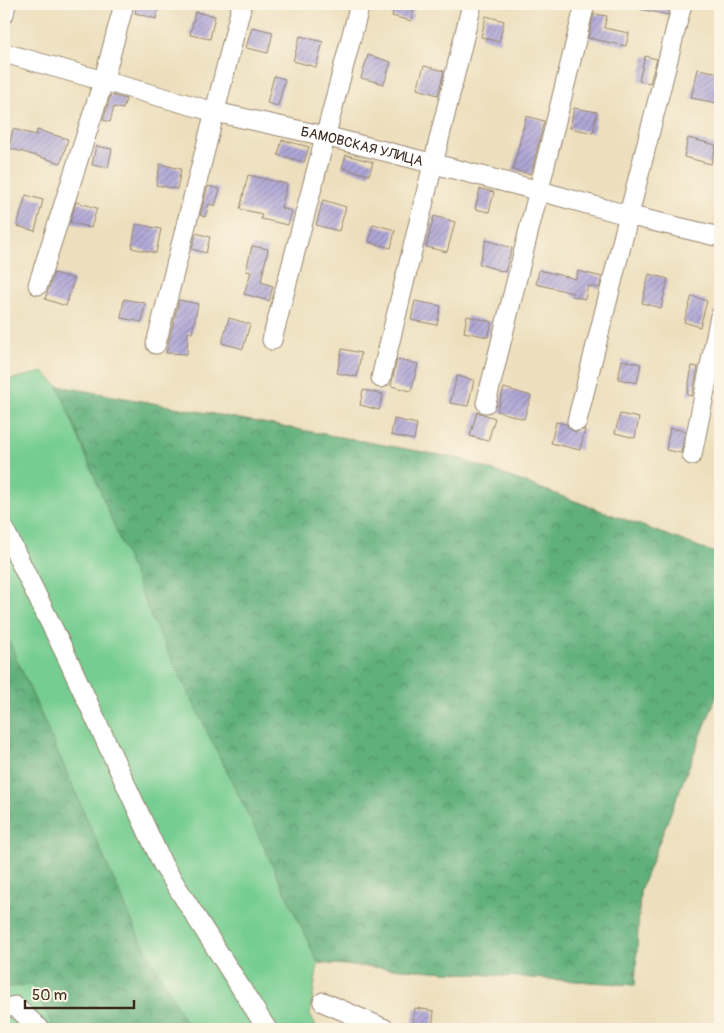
<svg xmlns="http://www.w3.org/2000/svg" width="724" height="1033" font-family="Pangolin,sans-serif">
<style>
.grass{fill:#76cd92;stroke:#587c58}
.forest{fill:url(#forest-crowns);stroke:#4e6d4d}
.building{fill:url(#building-hatch)}
.lines{fill:none;stroke-linecap:round;stroke-linejoin:round}
.minor-casing{stroke:#94846e;stroke-width:21}
.minor{stroke:#fff;stroke-width:19}
.labels{text-anchor:middle;stroke-width:4.5;stroke-linejoin:round;paint-order:stroke}
.street-label{font-size:14px;fill:#3b2a1e;stroke:#fcf5e5}
</style>
<defs>
<pattern id="forest-crowns" width="20" height="18" patternUnits="userSpaceOnUse" patternTransform="scale(1.25)"><rect width="20" height="18" fill="#60b07c"/><path d="M2 6a3 3 0 1 1 6 0M12 15a3 3 0 1 1 6 0" fill="none" stroke="#508f65"/></pattern>
<pattern id="building-hatch" width="6" height="6" patternUnits="userSpaceOnUse" patternTransform="scale(1.25)"><rect width="6" height="6" fill="#afa7d7"/><path d="M-1 1l2-2M0 6l6-6M5 7l2-2" fill="none" stroke="#9088ae"/></pattern>
</defs>
<rect width="100%" height="100%" fill="#fcf5e5"/>
<filter id="ink" filterUnits="userSpaceOnUse"><feTurbulence type="fractalNoise" baseFrequency=".02" numOctaves="2"/><feDisplacementMap in="SourceGraphic" scale="10" xChannelSelector="R" yChannelSelector="G"/><feConvolveMatrix kernelMatrix="1 2 1 2 8 2 1 2 1" color-interpolation-filters="sRGB"/></filter>
<filter id="wash" filterUnits="userSpaceOnUse"><feTurbulence type="fractalNoise" baseFrequency=".0096" numOctaves="4" result="noise"/><feDisplacementMap in="SourceGraphic" scale="20" xChannelSelector="R" yChannelSelector="G"/><feGaussianBlur stdDeviation="1.12" result="paint"/><feColorMatrix in="noise" values="0 0 0 0 0 0 0 0 0 0 0 0 0 0 0 0 0 1.4 0 .05"/><feComposite in="paint" operator="in"/></filter>
<g filter="url(#wash)">
<rect width="100%" height="100%" fill="#eddfbd"/>
<!-- grass -->
<path class="grass" d="M43,372L58,386L461,459L718,554L720,561V687L640,891L635,985L318,963L310,1014L317,1029H4V381Z"/>
<!-- forest -->
<path class="forest" d="M58,386L461,459L718,554L720,561V687L640,891L635,985L318,963L265,849L151,617Z
M4,630L138,935L189,1029H54L33,984L4,988Z"/>
<g id="blocks">
<!-- building -->
<path class="building" d="M137,4H159L156,19L135,13Z
M395,4H415L411,21L392,16Z
M641,4H670L668,15L640,9Z
M195,12L215,16L210,39L190,35Z
M594,14L607,16L604,28L629,33L626,46L588,38Z
M486,16L504,21L499,42L481,37Z
M252,27L273,32L268,53L246,48Z
M300,36L323,42L316,67L293,61Z
M368,55L391,62L384,84L361,78Z
M645,56L657,59L650,83L639,81Z
M424,66L444,71L438,95L417,89Z
M698,69L720,73L717,103L691,98Z
M274,76L285,79L278,106L267,103Z
M111,95L126,99L123,109L114,107L110,122L103,120Z
M574,108L597,112L593,133L570,128Z
M526,116L544,121L531,174L513,170Z
M13,129L36,135L37,130L68,139L61,163L9,148Z
M688,138L716,145L711,164L684,157Z
M282,140L309,147L304,162L278,155Z
M96,146L112,149L108,168L92,165Z
M346,155L373,162L369,175L342,168Z
M160,164L181,169L177,189L156,185Z
M248,175L287,184L281,208L292,211L288,225L261,219L262,214L240,209Z
M208,186L220,189L215,206L209,204L205,217L200,215Z
M480,189L494,192L489,212L475,209Z
M26,195L43,200L35,231L17,226Z
M323,200L346,207L339,231L316,225Z
M76,202L97,208L91,228L70,222Z
M434,216L455,222L447,252L426,247Z
M136,224L161,229L156,253L132,248Z
M373,224L395,230L391,248L369,242Z
M196,233L210,237L206,253L192,249Z
M486,240L512,248L505,272L479,264Z
M252,246L268,249L261,282L273,286L269,301L244,294L251,272L246,271Z
M539,270L576,279L578,271L602,277L599,288L588,286L585,299L572,296L573,293L536,284Z
M54,273L74,279L66,306L45,299Z
M649,274L668,279L661,308L642,303Z
M692,296L707,301L700,327L684,322Z
M124,299L145,303L142,322L121,318Z
M179,300L198,304L192,333L188,332L187,354L166,353Z
M415,301L441,306L437,325L411,320Z
M467,316L492,322L488,337L464,332Z
M229,318L250,324L243,349L222,343Z
M342,349L361,353L357,377L337,373Z
M397,359L418,364L411,391L391,386Z
M622,360L641,364L637,383L618,379Z
M692,366L698,367L692,396L687,395Z
M457,376L474,380L468,406L450,403Z
M504,388L531,396L524,419L497,411Z
M363,390L383,394L379,410L360,405Z
M477,412L495,418L488,441L470,436Z
M620,414L639,418L635,438L615,433Z
M394,419L417,424L414,440L391,435Z
M556,422L566,424L575,432L585,429L580,450L551,443Z
M670,428L685,431L681,453L666,450Z
M415,1008L434,1011L432,1029H412Z"/>
</g>
</g>
<g filter="url(#ink)">
<use href="#blocks" fill-opacity="0" stroke="#94846e" stroke-width="1"/>
<g class="lines">
<!-- minor casing -->
<g class="minor-casing">
<g id="minor">
<path d="M4,14L6,4"/>
<path id="s1" d="M4,53L215,112L325,136L540,191L627,215L720,237"/>
<path d="M38,285L104,79L124,4"/>
<path d="M272,340L360,4"/>
<path d="M156,344L242,4"/>
<path d="M381,378L472,4"/>
<path d="M486,403L585,4"/>
<path d="M577,421L682,4"/>
<path d="M692,455L720,316"/>
<path d="M4,529L66,655L163,865L267,1029"/>
<path d="M323,1002L385,1029"/>
<path d="M4,1008L15,1006L40,1029"/>
</g>
</g>
<!-- minor -->
<use href="#minor" class="minor"/>
</g>
</g>
<g class="labels">
<!-- street labels -->
<g class="street-label">
<text dy="5" stroke="none"><textPath href="#s1" startOffset="370">БАМОВСКАЯ УЛИЦА</textPath></text>
</g>
</g>
<!-- margin -->
<rect width="724" height="1033" fill="none" stroke="#fcf5e5" stroke-width="20"/>
<!-- scale -->
<path d="M25 1000v8h109v-8" fill="none" stroke="#3b2a1e" stroke-width="2.5"/>
<text x="32" y="1000" font-size="15" fill="#3b2a1e" stroke="#fcf5e5" stroke-width="4" paint-order="stroke">50 m</text>
</svg>
